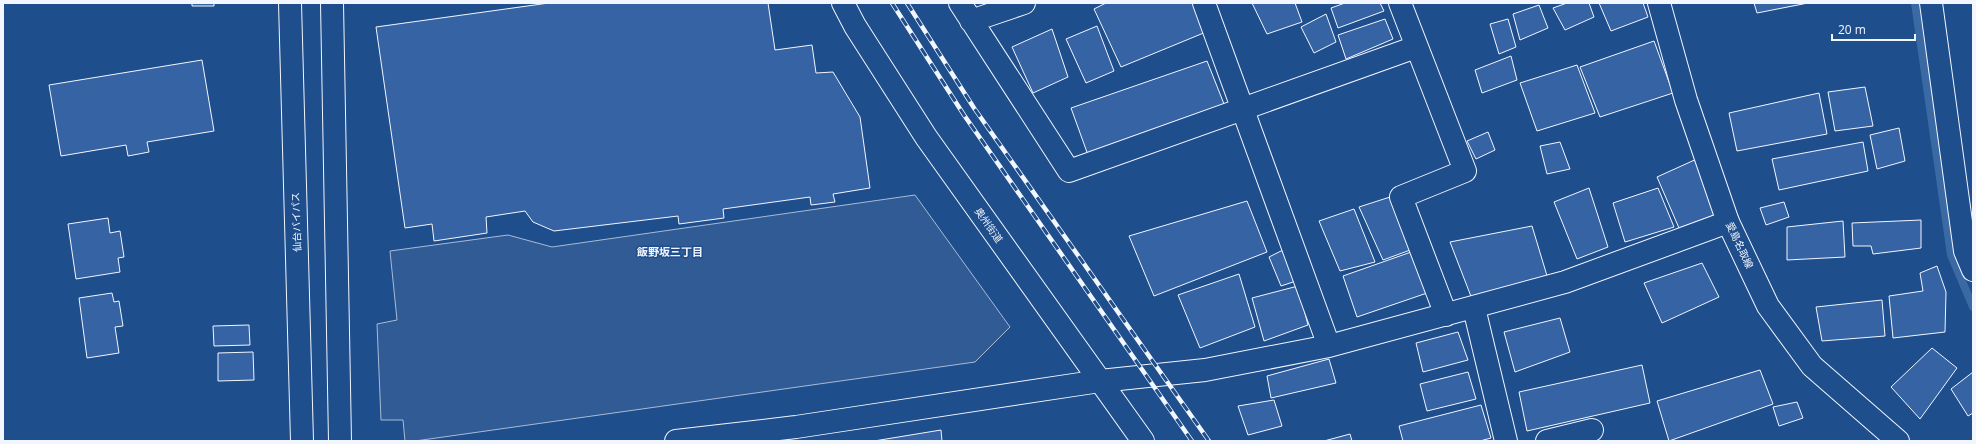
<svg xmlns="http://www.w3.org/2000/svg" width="1976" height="444" font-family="'Open Sans','Noto Sans JP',sans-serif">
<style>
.parking{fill:#305b95;stroke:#a8bbd7}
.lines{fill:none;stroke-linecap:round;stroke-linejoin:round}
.stream{stroke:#3b69a3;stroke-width:8}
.building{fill:#3563a3;stroke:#f2f6ff}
.street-casing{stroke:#f2f6ff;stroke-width:24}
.secondary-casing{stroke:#f2f6ff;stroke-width:24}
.highway-casing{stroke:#f2f6ff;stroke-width:24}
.street{stroke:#1f4e8c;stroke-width:22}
.secondary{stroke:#1f4e8c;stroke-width:22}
.highway{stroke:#1f4e8c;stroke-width:22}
.rail-casing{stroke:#f2f6ff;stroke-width:4.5}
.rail{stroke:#1f4e8c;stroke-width:3;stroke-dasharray:9;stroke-linecap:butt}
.labels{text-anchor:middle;stroke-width:3;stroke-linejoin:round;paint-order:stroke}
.street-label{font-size:10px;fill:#f2f6ff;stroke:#1f4e8c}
.neighbourhood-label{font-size:11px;font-weight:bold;fill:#f2f6ff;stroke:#1f4e8c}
</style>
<rect width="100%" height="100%" fill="#1f4e8c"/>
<!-- parking -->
<path class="parking" d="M915,195L1010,327L975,362L415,441H405L403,420H381L377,324L397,320L390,251L508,235L552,247Z"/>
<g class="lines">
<!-- stream -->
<path class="stream" d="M1915,3L1951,255L1973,307"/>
</g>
<!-- building -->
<path class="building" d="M192,3H214V6H192Z
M549,3H768L775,50L812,45L816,73L833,72L860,117L870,188L833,194L835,202L811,205L810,197L723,209L724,218L679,224L678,216L554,231L533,222L525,211L486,217L487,233L434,241L432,224L405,228L376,27Z
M1106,3H1196L1206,32L1121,67L1094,9Z
M1252,3H1295L1302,22L1267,34Z
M1345,3H1380L1384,11L1338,28L1331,8Z
M1567,3H1589L1594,17L1565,30L1553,8Z
M1599,3H1643L1648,17L1611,31Z
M1754,3H1808L1757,13Z
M1539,5L1548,28L1520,40L1513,14Z
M1326,14L1336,42L1314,53L1301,27Z
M1385,19L1393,39L1346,59L1338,35Z
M1508,19L1516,47L1499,54L1490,24Z
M1097,26L1114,71L1086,83L1066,39Z
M1052,29L1068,77L1033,93L1012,47Z
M1654,41L1673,93L1600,117L1580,67Z
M1511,56L1517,80L1482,93L1475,70Z
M202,60L214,131L147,142L149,152L128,156L126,145L61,156L49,85Z
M1207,61L1224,104L1088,155L1071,108Z
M1577,65L1595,113L1537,131L1520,83Z
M1865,87L1873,126L1835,131L1828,92Z
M1819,93L1827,134L1737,151L1729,113Z
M1899,128L1905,161L1877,169L1870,135Z
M1488,132L1495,150L1476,159L1467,141Z
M1560,142L1570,169L1547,174L1540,146Z
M1863,142L1868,171L1779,190L1772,159Z
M1699,158L1720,213L1679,228L1657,177Z
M1589,188L1608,247L1577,259L1554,202Z
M1658,188L1674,227L1625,242L1613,203Z
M1390,197L1413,249L1383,260L1359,207Z
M1247,201L1267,252L1154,296L1129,236Z
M1784,202L1789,217L1766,225L1760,208Z
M1354,209L1375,262L1340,271L1319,221Z
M108,218L110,233L120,231L124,257L118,258L120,272L76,279L68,224Z
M1921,220V248L1873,254L1871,246H1853L1852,223Z
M1843,221L1845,257L1787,260V227Z
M1532,226L1548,279L1472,299L1450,242Z
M1287,248L1299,280L1281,286L1269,257Z
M1414,251L1430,292L1357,317L1343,276Z
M1702,263L1719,297L1662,323L1644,283Z
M1937,266L1946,292L1945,332L1893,338L1889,296L1923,291L1920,273Z
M1239,274L1255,327L1200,348L1178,295Z
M1298,286L1308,325L1264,341L1252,298Z
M112,293L114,302L119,301L123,326L115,327L119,353L87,358L79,298Z
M1882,300L1885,336L1822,341L1816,307Z
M1560,318L1570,352L1515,372L1504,332Z
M249,325L250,345L214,346L213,326Z
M1458,332L1468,360L1423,372L1416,343Z
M1932,348L1957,368L1920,419L1891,387Z
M253,352L254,380L218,381V353Z
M1329,359L1336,383L1271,398L1267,376Z
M1642,365L1650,403L1527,431L1519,392Z
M1760,370L1773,404L1669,441L1657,401Z
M1468,372L1476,399L1427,411L1420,384Z
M1973,372V413L1968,416L1951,389Z
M1274,400L1282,426L1248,435L1238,406Z
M1797,402L1803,418L1779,426L1773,407Z
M1481,405L1491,438L1480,441H1403L1399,426Z
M941,430L942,441H874Z
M1350,434L1352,441H1324Z"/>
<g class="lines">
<!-- street casing -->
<g class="street-casing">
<path id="street" d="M960,3L1069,171L1416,47
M1204,3L1329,346
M1400,3L1465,171L1401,197L1446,315
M1931,3L1965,251L1973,270
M971,21L1024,3
M1474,308L1506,441
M1100,381L1205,370L1329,346L1565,282L1728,222
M1547,441L1592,430"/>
</g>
<!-- secondary casing -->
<g class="secondary-casing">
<path id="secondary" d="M843,3L855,26L926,137L1143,441
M1659,3L1686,100L1728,222L1768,306L1812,366L1898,441
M676,441L796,427L1100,381"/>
</g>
<!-- highway casing -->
<g class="highway-casing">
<path id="highway" d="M290,3L302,441
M332,3L340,441"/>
</g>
<!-- street -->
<use href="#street" class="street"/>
<!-- secondary -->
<use href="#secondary" class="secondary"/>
<!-- highway -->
<use href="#highway" class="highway"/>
<!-- rail casing -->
<g class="rail-casing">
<path id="rail" d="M892,3L964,115L1192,441
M907,3L974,108L1209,441"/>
</g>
<!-- rail -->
<use href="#rail" class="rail"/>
</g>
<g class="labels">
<!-- street labels -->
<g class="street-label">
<text transform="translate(296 222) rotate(-92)" y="4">仙台バイパス</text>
<text transform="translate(989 225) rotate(55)" y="4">奥州街道</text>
<text transform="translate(1740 245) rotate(65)" y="4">愛島名取線</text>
</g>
<!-- neighbourhood labels -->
<g class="neighbourhood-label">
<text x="670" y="256">飯野坂三丁目</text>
</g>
</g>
<!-- border -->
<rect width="1976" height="444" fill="none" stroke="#f2f6ff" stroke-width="8"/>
<!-- scale -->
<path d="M1832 34v6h83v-6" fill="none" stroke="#f2f6ff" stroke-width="2"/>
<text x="1838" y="34" font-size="12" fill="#f2f6ff" stroke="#1f4e8c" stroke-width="3" paint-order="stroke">20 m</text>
</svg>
